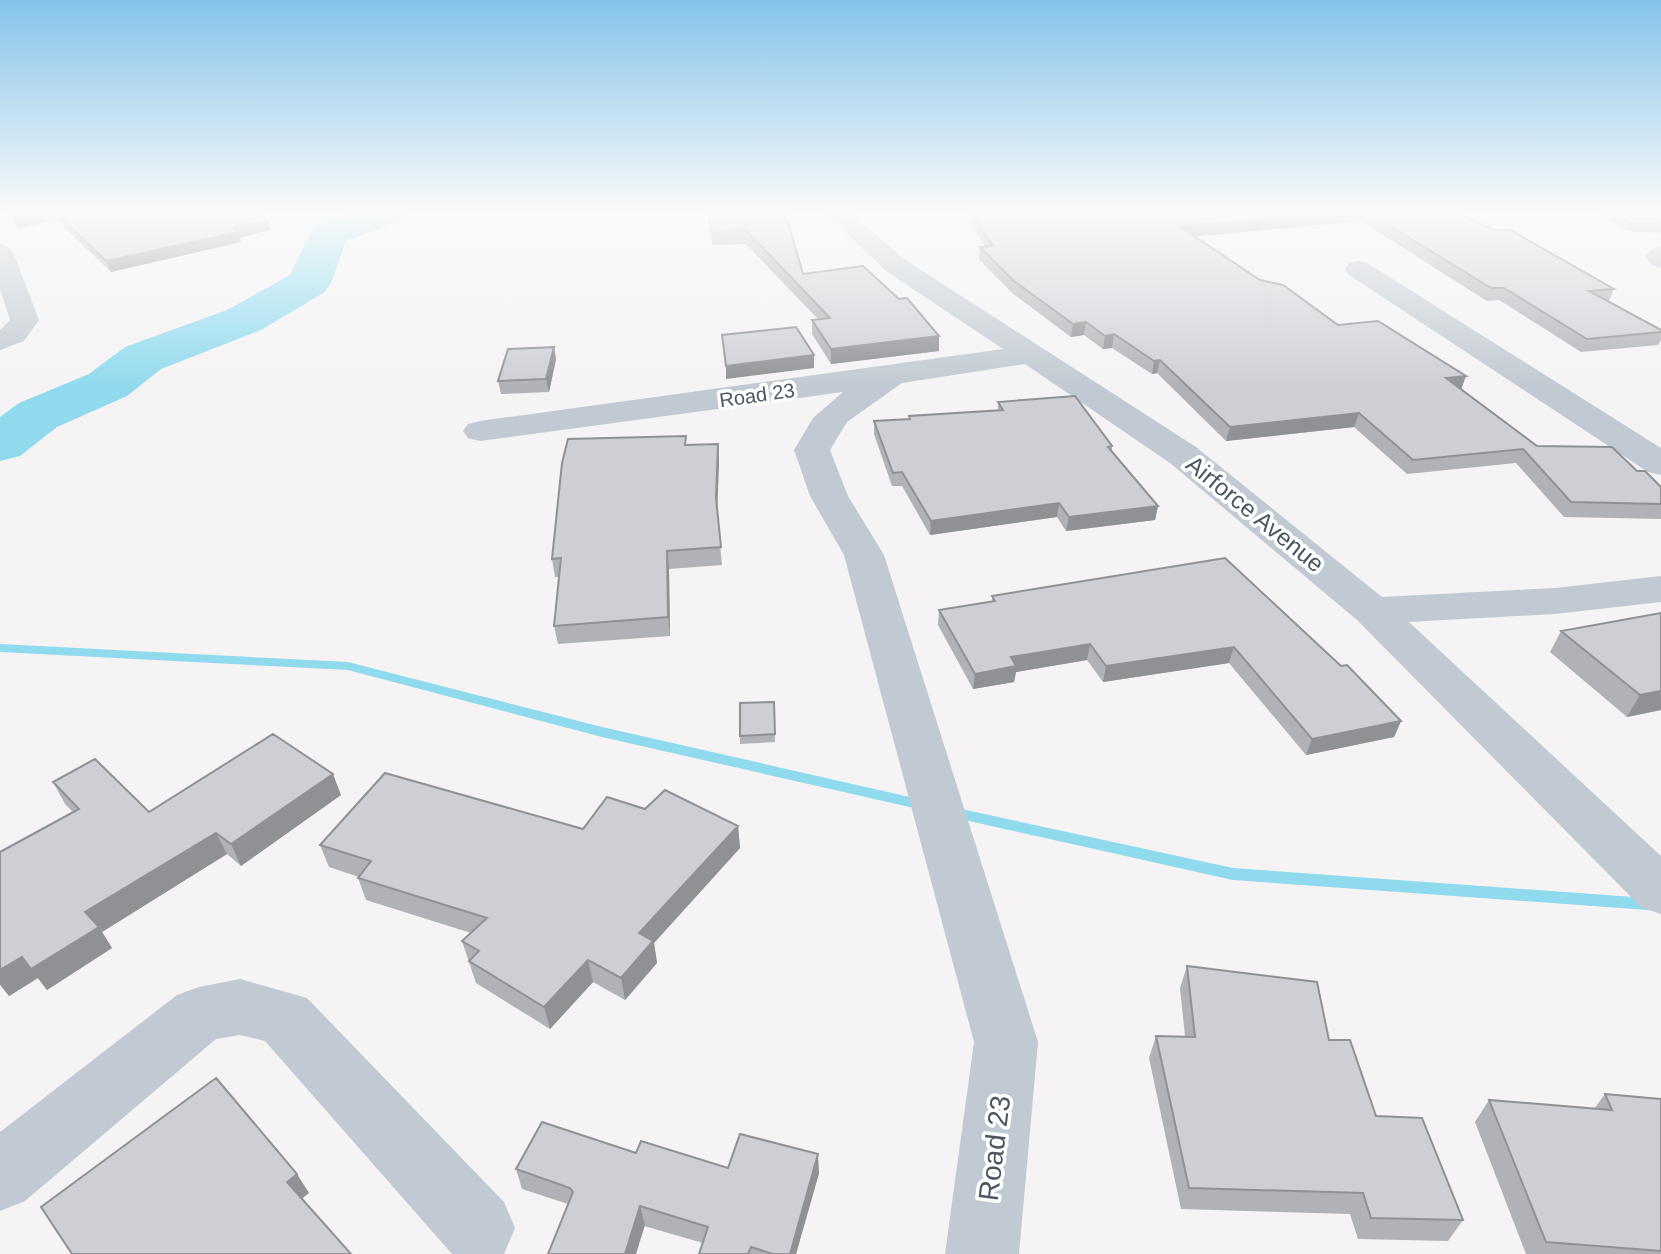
<svg xmlns="http://www.w3.org/2000/svg" width="1661" height="1254" font-family="Helvetica,sans-serif">
<style>
.lines{fill:none;stroke-linecap:round;stroke-linejoin:round}
.stream{fill:#90daee;fill-rule:evenodd}
.river{fill:#90daee;fill-rule:evenodd}
.minor{fill:#c1cad2;fill-rule:evenodd}
.wall{fill:#b0b2b7}
.shaded-wall{fill:#909195}
.building{fill:#cdcfd5;stroke:#909195;stroke-width:2}
.labels{text-anchor:middle;stroke-width:7;stroke-linejoin:round;paint-order:stroke}
.far-street-label{font-size:20px;fill:#4a5661;stroke:#fff}
.street-label{font-size:24px;fill:#4a5661;stroke:#fff}
.near-street-label{font-size:28px;fill:#4a5661;stroke:#fff}
</style>
<rect width="100%" height="100%" fill="#f5f3f3"/>
<g class="lines">
<!-- stream -->
<path class="stream" d="M0,644L348,662L602,727L923,800L928,801L930,805L928,809L923,810L602,737L348,670L0,652Z
M952,807L1233,868L1661,899V911L1233,880L947,816L945,812L947,808Z"/>
<!-- river -->
<path class="river" d="M353,212H409L404,220L346,241L331,283L325,292L261,330L161,369L127,396L57,427L20,456L0,461V417L19,403L89,374L125,347L227,310L290,275L314,225Z"/>
<!-- minor -->
<path class="minor" d="M824,212H850L904,259L1196,447L1382,597L1555,588L1661,576V602L1555,614L1409,622L1661,856V914L1641,907L1357,620L1170,463L1025,364L902,383L847,422L830,450L848,496L884,555L1038,1042L1019,1254H945L974,1042L844,555L810,496L794,450L813,418L843,392L480,441L468,438L463,431L468,424L480,421L1003,349L886,271Z
M0,244L9,247L13,252L39,320L24,341L0,350V330L10,320L0,289Z
M1661,246V268L1652,265L1645,257L1652,249Z
M1358,261L1367,263L1661,448V475L1648,472L1349,275L1345,269L1349,263Z
M240,979L307,998L504,1202L515,1228L504,1254H452L265,1041L240,1035L216,1039L25,1201L0,1211V1132L177,995L199,987Z"/>
</g>
<!-- wall -->
<path class="wall" d="M7,212H256L271,229L239,238L241,242L111,272L57,220L18,228Z
M709,212H785L803,274L939,351L831,364L812,334V320L818,319L746,244L712,245Z
M965,212H1454L1614,289L1609,301L1661,330V340L1658,345L1581,352L1499,300L1487,301L1361,221L1194,236L1260,280L1338,325L1461,389L1537,446L1637,471L1661,487V519L1564,517L1516,463L1407,474L1354,427L1226,441L1157,373L1152,374L1112,348L1103,349L1084,335L1071,337L1012,293L979,259L980,247L985,246L965,216Z
M1598,212H1661V233L1627,231Z
M554,347L556,359L549,392L501,394L498,381Z
M998,402L1112,446V451L1158,506L1155,520L1066,531L1057,517L930,535L902,486H892L874,434V421L909,419V416L998,410Z
M718,444L719,461L717,512L722,565L669,569L670,636L558,644L554,626L559,577H555L552,559L687,445Z
M1225,558L1401,721L1394,737L1306,755L1229,663L1103,682L1087,660L1016,672L1014,682L973,689L938,625L939,610L992,601V596Z
M1661,613V710L1627,717L1550,652L1561,631Z
M774,702L775,742L740,744V736Z
M53,782L149,812L341,795L241,866L227,854L102,932L112,948L47,990L38,978L9,996L0,985V852L73,812L65,804Z
M645,809L738,826L740,848L654,943L657,963L625,1000L593,982L550,1029L476,983L462,941L471,933L366,900L358,878L359,877L329,867L320,845L583,829Z
M1187,966L1329,1040L1376,1116L1463,1220L1448,1241L1358,1239L1350,1214L1181,1209L1149,1058L1156,1036H1185L1180,988Z
M1605,1094L1661,1099V1254H1526L1475,1122L1489,1100L1594,1109Z
M636,1153L728,1168L819,1173L796,1254H699L703,1243L568,1204L522,1189L516,1169Z"/>
<!-- shaded-wall -->
<path class="shaded-wall" d="M45,212H54L57,220L18,228L13,218Z
M1346,212H1364L1361,221L1177,238L1179,226Z
M268,220L271,229L239,238L241,242L111,272L106,261Z
M1086,322L1084,335L1071,337L1073,324Z
M1114,334L1112,348L1103,349L1105,336Z
M939,336V351L831,364V349Z
M554,347L556,359L549,392L546,379Z
M814,355V368L726,379V366Z
M1160,360L1157,373L1152,374L1154,361Z
M1466,376L1461,390L1446,378Z
M1359,413L1354,427L1226,441L1230,427Z
M718,444L719,461L717,515L716,498Z
M1059,503L1057,517L930,535L931,521Z
M1158,506L1155,520L1066,531L1069,517Z
M667,551L669,569L670,636L668,617Z
M1090,644L1087,660L1016,672L1014,682L973,689L975,674L1011,657Z
M1234,647L1229,663L1103,682L1106,666Z
M1661,691V710L1627,717L1640,695Z
M1401,721L1394,737L1306,755L1312,739Z
M333,774L341,795L241,866L231,844Z
M738,826L740,848L654,943L657,963L625,1000L621,978L639,933Z
M216,833L227,854L102,932L112,948L47,990L31,969L85,912Z
M22,957L38,978L9,996L0,984V970Z
M588,960L593,982L550,1029L544,1007Z
M818,1154L819,1173L796,1254H790Z
M297,1174L309,1193L299,1201L287,1182Z
M640,1206L645,1225L636,1254H625Z"/>
<!-- building -->
<path class="building" d="M9,212H45L13,218Z
M55,212H256L268,220L232,228L238,232L106,261Z
M709,212H785L803,274L863,266L899,299L907,298L939,336L831,349L812,320L830,318L746,230L711,232Z
M970,212H1346L1179,226L1260,280L1283,285L1338,325L1378,321L1466,376L1446,378L1537,446L1612,447L1637,471H1645L1661,487V504L1571,502L1523,449L1413,460L1359,413L1230,427L1160,360L1154,361L1114,334L1105,336L1086,322L1073,324L1014,281L980,247L993,246Z
M1367,212H1454L1494,230H1510L1614,289L1589,291L1661,330V332L1587,339L1504,288H1491Z
M1614,212H1661V224L1631,223Z
M796,327L814,355L726,366L722,335Z
M554,347L546,379L498,381L508,349Z
M1075,396L1112,446L1108,447L1158,506L1069,517L1059,503L931,521L902,472L893,473L874,421L910,419L909,416L1003,410L998,402Z
M686,436L685,445L718,444L716,498L721,547L667,551L668,617L554,626L561,558L552,559L562,463L568,439Z
M1225,558L1341,666L1347,665L1401,721L1312,739L1234,647L1106,666L1090,644L1011,657L1016,666L975,674L939,610L995,601L992,596Z
M1661,613V691L1640,695L1561,631Z
M774,702L775,734L740,736V703Z
M273,734L333,774L231,844L216,833L85,912L99,927L31,969L22,957L0,970V852L79,809L53,782L95,759L149,812Z
M385,773L583,829L607,797L645,809L665,790L738,826L639,933L653,941L621,978L588,960L544,1007L469,961L479,951L462,941L487,918L358,878L371,861L320,845Z
M1187,966L1317,982L1329,1040H1350L1376,1116L1422,1118L1463,1220L1371,1218L1363,1193L1189,1188L1156,1036L1195,1037Z
M216,1078L297,1174L287,1182L351,1254H72L41,1207Z
M1605,1094L1661,1099V1251L1546,1242L1489,1100L1612,1110Z
M542,1122L636,1153L641,1141L728,1168L740,1134L818,1154L790,1254H773L751,1247L748,1254H699L708,1227L640,1206L625,1254H548L573,1192L570,1188L516,1169Z"/>
<!-- sky -->
<linearGradient id="sky" x2="0" y2="1"><stop stop-color="#85c3ea"/><stop offset="0.55" stop-color="#fafafa"/><stop offset="1" stop-color="#fafafa" stop-opacity="0"/></linearGradient>
<rect width="1661" height="387" fill="url(#sky)"/>
<g class="labels">
<!-- far-street labels -->
<g class="far-street-label">
<text transform="translate(757 395) rotate(-8)" y="7">Road 23</text>
</g>
<!-- street labels -->
<g class="street-label">
<text transform="translate(1255 514) rotate(39)" y="8">Airforce Avenue</text>
</g>
<!-- near-street labels -->
<g class="near-street-label">
<text transform="translate(994 1148) rotate(-83)" y="10">Road 23</text>
</g>
</g>
</svg>
